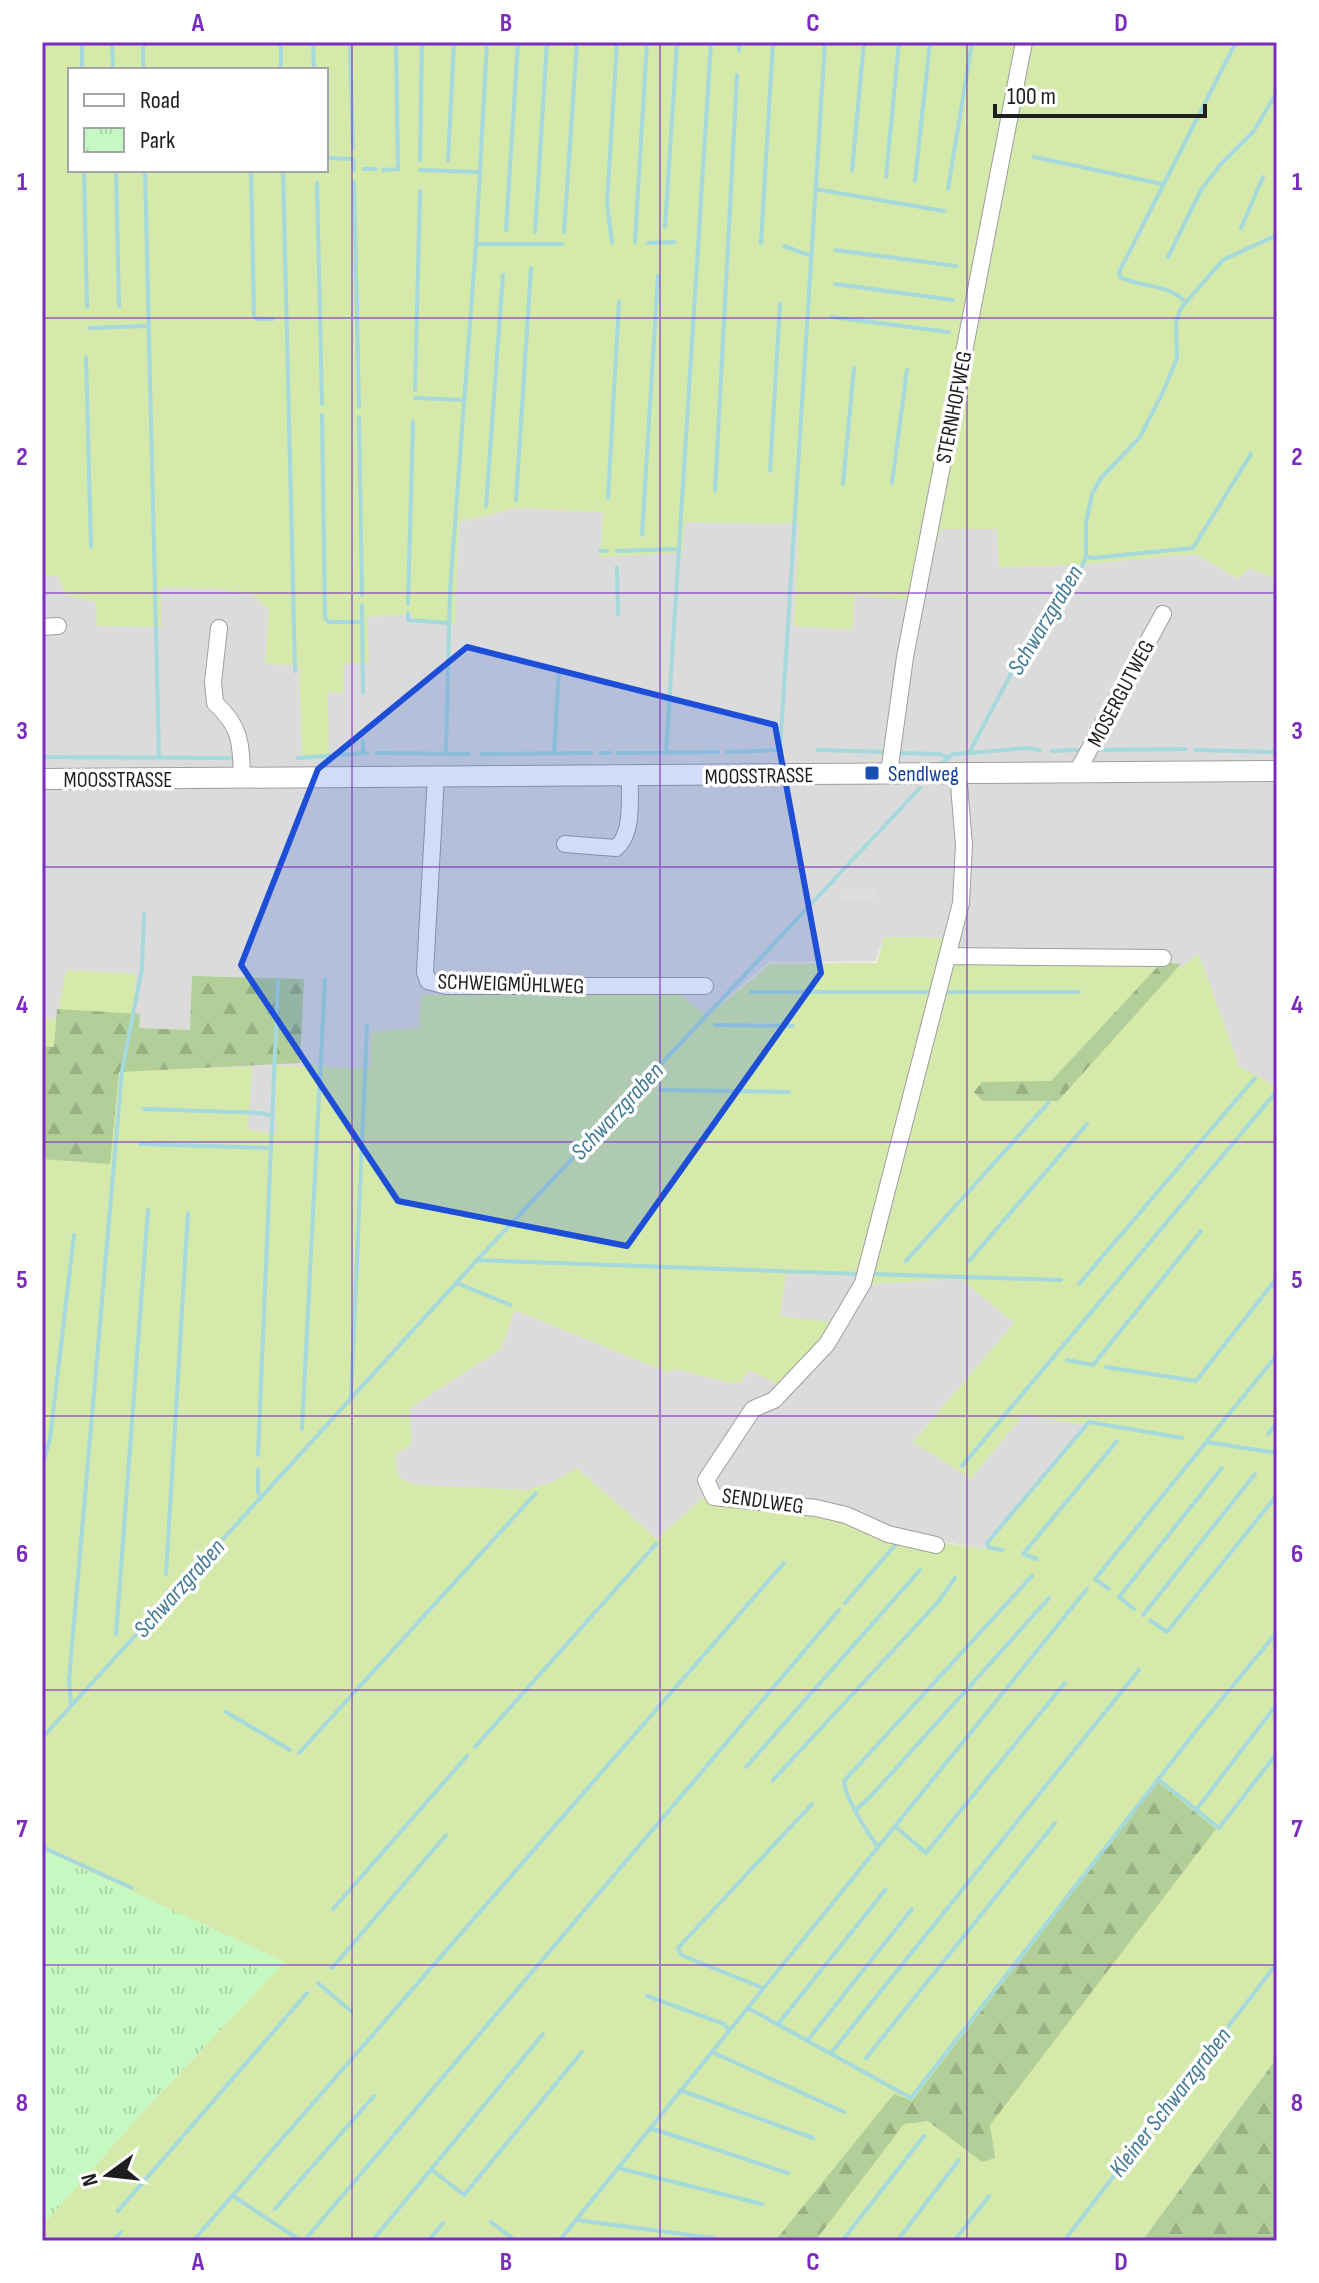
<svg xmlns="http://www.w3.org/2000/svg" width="1319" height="2283" font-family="'Sofia Sans Condensed',sans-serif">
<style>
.residential{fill:#dcdbdb}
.grass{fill:#d4e9aa;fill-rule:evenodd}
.forest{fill:url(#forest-firs)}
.park{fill:url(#park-tufts)}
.parking{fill:#dedede}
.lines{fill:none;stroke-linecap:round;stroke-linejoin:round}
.stream{stroke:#a5d9dc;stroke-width:4}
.minor-casing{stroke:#9f9f9f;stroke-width:18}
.tertiary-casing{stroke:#9f9f9f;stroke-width:22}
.minor{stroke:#fff;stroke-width:16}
.tertiary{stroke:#fff;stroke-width:20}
.marked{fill:#1d4ed8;fill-opacity:0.2;stroke:#1d4ed8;stroke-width:6;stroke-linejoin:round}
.grid{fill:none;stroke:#7b2cbf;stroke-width:2;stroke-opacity:0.55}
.transit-dot{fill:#1a4fb4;stroke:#fff;stroke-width:3}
.labels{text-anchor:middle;stroke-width:7;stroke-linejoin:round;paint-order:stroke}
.street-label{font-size:22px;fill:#1e1e1e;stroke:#fff}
.transit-label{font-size:22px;fill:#164399;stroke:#fff;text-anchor:start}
.water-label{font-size:24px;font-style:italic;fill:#427a96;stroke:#fff}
.neatline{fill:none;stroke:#7b2cbf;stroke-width:3}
.grid-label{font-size:26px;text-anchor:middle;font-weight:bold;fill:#7b2cbf}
</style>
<defs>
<pattern id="forest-firs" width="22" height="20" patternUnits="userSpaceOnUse" patternTransform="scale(2)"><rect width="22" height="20" fill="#b2ce99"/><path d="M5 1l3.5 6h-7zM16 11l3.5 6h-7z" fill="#99b083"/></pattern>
<pattern id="park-tufts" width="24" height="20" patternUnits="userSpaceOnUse" patternTransform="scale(2)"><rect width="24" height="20" fill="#c6f9c1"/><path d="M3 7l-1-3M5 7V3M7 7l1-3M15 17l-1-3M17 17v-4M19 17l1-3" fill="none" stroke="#aad5a5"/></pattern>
</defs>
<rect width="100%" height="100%" fill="#efe9e4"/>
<!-- residential -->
<path class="residential" d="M517,508L603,512L601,556L685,522L799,524L795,626L852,630L854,595L940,529H997L999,567L1076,565L1195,554L1237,579L1248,568L1277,579V1087L1239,1066L1198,955L1180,968L955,963L884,937L875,961L769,962L707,1016L418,1028L370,1068L276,1135L248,1129L123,1070L57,1020L42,1018V576H58L65,595L97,602V625L161,587L220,589L253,595L269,610L265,664L299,665L302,756L328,691L343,692V663L367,617L413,614L414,622L454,624L459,522Z
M786,1274L858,1276L871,1284L961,1279L1015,1323L913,1441L971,1479L1023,1415L1089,1425L985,1549L704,1497L657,1539L577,1469L553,1482L527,1490L416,1485L398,1477L395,1454L410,1446V1408L501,1349L515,1310L669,1373L676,1369L732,1383H740L750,1370L837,1323L780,1317Z"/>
<!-- grass -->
<path class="grass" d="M42,42H1277V579L1249,568L1238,579L1195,554L1076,565L999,567L997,529H941L920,601L855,595L852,630L794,626L799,524L685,522L682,553L600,557L603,512L517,508L459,522L455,624L413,622V614L367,617L369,663L344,664L343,693L328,692L329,757L302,756L299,665L265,664L269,610L253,595L220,589L161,587V627L97,626L96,602L65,595L58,576H42ZM70,70H326V170H70Z
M884,937L950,938L955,963L1180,968L1199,954L1239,1066L1277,1087V2058L1142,2241H42V2226L142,2113L285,1962L42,1850V1018L57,1020L66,970L137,974L124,1070L252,1067L248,1129L276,1135V1066L370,1068L371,1032L418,1028L422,995L679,994L707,1016L770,964L877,963ZM786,1274L858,1276L871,1284L961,1279L1014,1323L913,1442L971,1479L1023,1415L1089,1425L985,1549L939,1542L733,1498L704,1497L657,1539L577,1468L553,1482L527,1490L416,1485L398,1477L395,1454L411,1446L410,1408L501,1349L515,1310L669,1373L676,1369L731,1383H739L750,1370L783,1387L838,1323L780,1316Z"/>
<!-- forest -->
<path class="forest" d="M1162,962L1181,964L1058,1101H983L974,1092L982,1082L1051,1081Z
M192,976L304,979L300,1063L119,1072L110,1164L42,1159V1046L54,1047L57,1009L140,1014L139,1028L190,1030Z
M1158,1782L1216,1829L990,2125L995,2158L982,2162L928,2121L904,2124L815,2241H775L894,2094L912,2101Z
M1277,2058V2241H1142Z"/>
<!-- park -->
<path class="park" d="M42,1850L285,1962L142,2113L42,2226Z"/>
<!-- parking -->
<path class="parking" d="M842,889H877V901H842Z"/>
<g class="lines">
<!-- stream -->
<path class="stream" d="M82,42V70
M112,42L113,70
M143,42V70
M281,42V70
M313,42L314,70
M350,42L353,149
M739,50V42
M1034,157L1162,184
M326,158L353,159L354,170
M420,160L422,42
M448,160L454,42
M364,169H376
M84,170L87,307
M116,170L119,306
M145,170L159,758
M251,170L254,316L257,319H273
M283,170L295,671
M383,170L398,169L396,42
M420,170L479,172
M852,171L864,42
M886,177L899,42
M915,181L930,42
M354,182L359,407
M317,183L322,404
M815,189L944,211
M948,189L972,42
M665,227L677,42
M1241,228L1263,177
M506,230L518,42
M535,232L547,42
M564,232L577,42
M635,242L647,42
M612,243L607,203L617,42
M648,243L674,242
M761,243L773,42
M477,244H562
M784,246L811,256
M835,250L956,266
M1168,257L1201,190L1220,165L1253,132L1277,92
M835,284L953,300
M1185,302C1169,283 1140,288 1120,277L1119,272L1236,42
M832,317L949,332
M89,328L149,326
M86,357L91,547
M415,390L420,191
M415,398L465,400
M322,415L325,618L329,622H362
M359,417L362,595
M770,471L780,304
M892,483L907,370
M843,484L854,368
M715,491L737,75
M608,498L619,302
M516,500L531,268
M486,506L503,275
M642,535L658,276
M600,551H607
M617,551L678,549
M1086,556L1092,558L1193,548L1251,454
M617,567L618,614
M408,604L413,421
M362,605L363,693
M408,613V620L448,623
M363,741V753
M780,750L825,42
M818,750L886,752
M1095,750L1185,749
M1195,750L1277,752
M1052,751L1077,750
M727,752L781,750
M377,753L469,754
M554,753L559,670
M601,753H610
M618,753L718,752
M666,753L711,42
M898,753L941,754L947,757
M971,753L1027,748L1040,750
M446,754L450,590L476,244L487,42
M481,754L591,753
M42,757L236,758
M298,758L367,753
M942,763L953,754L969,753L1042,615L1081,569L1086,556V523L1092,494L1101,478L1140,437L1163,392L1177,358L1176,322L1181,308L1223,260L1277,235
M751,992H930
M943,992H1079
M715,1025L793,1026
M661,1090L789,1092
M144,1109L260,1113L272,1116
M140,1144L271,1148
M477,1260L859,1274
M906,1261L1049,1102
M969,1261L1087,1124
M872,1274L1061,1280
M457,1283L510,1305
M1079,1284L1255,1078
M1067,1360L1093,1365L1201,1231
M1106,1367L1196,1381L1277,1278
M351,1398L367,1025
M302,1429L325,979
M1268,1434L1277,1423
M1206,1442L1277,1453
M258,1455L278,980
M42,1466L50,1439L74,1235
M962,1466L1277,1091
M258,1470V1492L261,1498
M1002,1550L988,1547L987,1543L1089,1422L1182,1438
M1037,1559L1023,1554L1117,1441
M166,1574L188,1213
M1109,1589L1095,1579L1277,1355
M845,1603L896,1544
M1134,1609L1119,1597L1222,1468
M1143,1615L1255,1474
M1150,1620L1167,1632L1277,1495
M116,1634L148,1210
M71,1705L69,1680L122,1071L142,968L144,914
M226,1712L290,1750
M42,1738L477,1260L920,788
M475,1747L656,1544
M299,1753L536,1493
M746,1767L920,1570
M1158,1779L1219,1828L1277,1753
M773,1780L938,1602L955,1578
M857,1809L871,1796L1049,1598
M1196,1810L1277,1704
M896,1827L926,1853L1065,1683
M42,1847L132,1888
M878,1847C866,1830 846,1801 844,1781L1032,1576
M333,1909L467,1756
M332,1968L446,1835
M318,1983L351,2011
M763,1988L681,1955L678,1948L812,1804
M647,1996L724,2024L729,2030
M748,2008L911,2098L1195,1732L1277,1632
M778,2024L886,1889
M807,2041L912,1909
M712,2052L844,2112
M831,2053L1139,1670
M866,2058L1055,1823
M680,2090L813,2138
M650,2128L788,2173
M618,2168L762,2204
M432,2170L464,2195L582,2052
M233,2196L301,2241
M275,2209L374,2096
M118,2211L307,1993
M577,2220L713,2238
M491,2222L516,2241
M113,2241L121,2232
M193,2241L784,1563
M304,2241L839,1610
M372,2241L543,2034
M428,2241L443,2223
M559,2241L1087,1589
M842,2241L924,2136
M897,2241L959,2160
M954,2241L989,2196
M1064,2241L1277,1963"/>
<!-- minor casing -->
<g class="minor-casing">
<path id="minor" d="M42,627L58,626
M219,628L213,682L215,703C241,727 241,743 242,777
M1077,772L1163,614
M889,773L905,657L1024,42
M436,776L425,972L428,981L446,986H705
M565,844L616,848C634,833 629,798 630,776
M948,956L1163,958
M936,1545L888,1534L846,1515L816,1508L714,1497L706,1480L753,1409L774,1400L827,1344L863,1283L961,903L964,845L958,773"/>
</g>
<!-- tertiary casing -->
<g class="tertiary-casing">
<path id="tertiary" d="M42,779L1277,771"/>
</g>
<!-- minor -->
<use href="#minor" class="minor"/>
<!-- tertiary -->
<use href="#tertiary" class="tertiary"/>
</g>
<!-- marked area -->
<path class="marked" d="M467,647L775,725L821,973L627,1246L398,1201L241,965L318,769Z"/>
<!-- grid -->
<path class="grid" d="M352,42V2241M660,42V2241M967,42V2241M42,318H1277M42,593H1277M42,867H1277M42,1142H1277M42,1416H1277M42,1690H1277M42,1965H1277"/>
<!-- markers -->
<rect class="transit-dot" x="864" y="765" width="16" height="16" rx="4"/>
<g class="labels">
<!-- street labels -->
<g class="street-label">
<text transform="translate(953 407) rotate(-79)" y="8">STERNHOFWEG</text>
<text transform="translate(1120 693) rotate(-62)" y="8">MOSERGUTWEG</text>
<text transform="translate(759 775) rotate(-1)" y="8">MOOSSTRASSE</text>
<text x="118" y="787">MOOSSTRASSE</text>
<text transform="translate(511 983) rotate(2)" y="8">SCHWEIGMÜHLWEG</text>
<text transform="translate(763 1500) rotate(8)" y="8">SENDLWEG</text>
</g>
<!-- transit labels -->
<g class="transit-label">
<text x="888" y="781">Sendlweg</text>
</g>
<!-- water labels -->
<g class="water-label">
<text transform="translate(1045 620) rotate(-59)" y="8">Schwarzgraben</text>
<text transform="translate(617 1111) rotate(-47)" y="8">Schwarzgraben</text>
<text transform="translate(179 1588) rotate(-48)" y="8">Schwarzgraben</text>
<text transform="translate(1170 2102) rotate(-52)" y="8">Kleiner Schwarzgraben</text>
</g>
</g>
<!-- border -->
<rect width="1319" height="2283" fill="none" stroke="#ffffff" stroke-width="88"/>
<!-- legend -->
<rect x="68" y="68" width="260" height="104" fill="#ffffff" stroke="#a5a5a5" stroke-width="2"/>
<rect x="84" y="94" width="40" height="12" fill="#ffffff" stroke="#a5a5a5" stroke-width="2"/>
<text x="140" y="108" font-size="24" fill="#1e1e1e">Road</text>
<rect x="84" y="128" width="40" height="24" fill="url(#park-tufts)" stroke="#a5a5a5" stroke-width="2"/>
<text x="140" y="148" font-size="24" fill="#1e1e1e">Park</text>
<!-- north arrow -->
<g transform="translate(108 2175) rotate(255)" stroke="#ffffff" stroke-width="6" paint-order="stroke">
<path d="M0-6L14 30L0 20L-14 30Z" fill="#1e1e1e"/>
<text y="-12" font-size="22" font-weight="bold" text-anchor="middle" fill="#1e1e1e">N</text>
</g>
<!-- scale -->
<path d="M995 104v12h210v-12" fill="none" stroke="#1e1e1e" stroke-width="4"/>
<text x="1007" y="104" font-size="24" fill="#1e1e1e" stroke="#ffffff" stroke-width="6" paint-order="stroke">100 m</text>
<rect x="44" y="44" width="1231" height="2195" class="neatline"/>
<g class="grid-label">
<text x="198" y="31">A</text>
<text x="506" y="31">B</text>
<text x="813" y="31">C</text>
<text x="1121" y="31">D</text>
<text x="22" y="190">1</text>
<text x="1297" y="190">1</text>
<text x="22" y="465">2</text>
<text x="1297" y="465">2</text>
<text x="22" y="739">3</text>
<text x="1297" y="739">3</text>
<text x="22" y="1013">4</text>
<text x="1297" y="1013">4</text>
<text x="22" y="1288">5</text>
<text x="1297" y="1288">5</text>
<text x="22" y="1562">6</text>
<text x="1297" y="1562">6</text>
<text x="22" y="1837">7</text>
<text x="1297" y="1837">7</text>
<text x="22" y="2111">8</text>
<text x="1297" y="2111">8</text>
<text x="198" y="2270">A</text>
<text x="506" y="2270">B</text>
<text x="813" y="2270">C</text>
<text x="1121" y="2270">D</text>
</g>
</svg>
